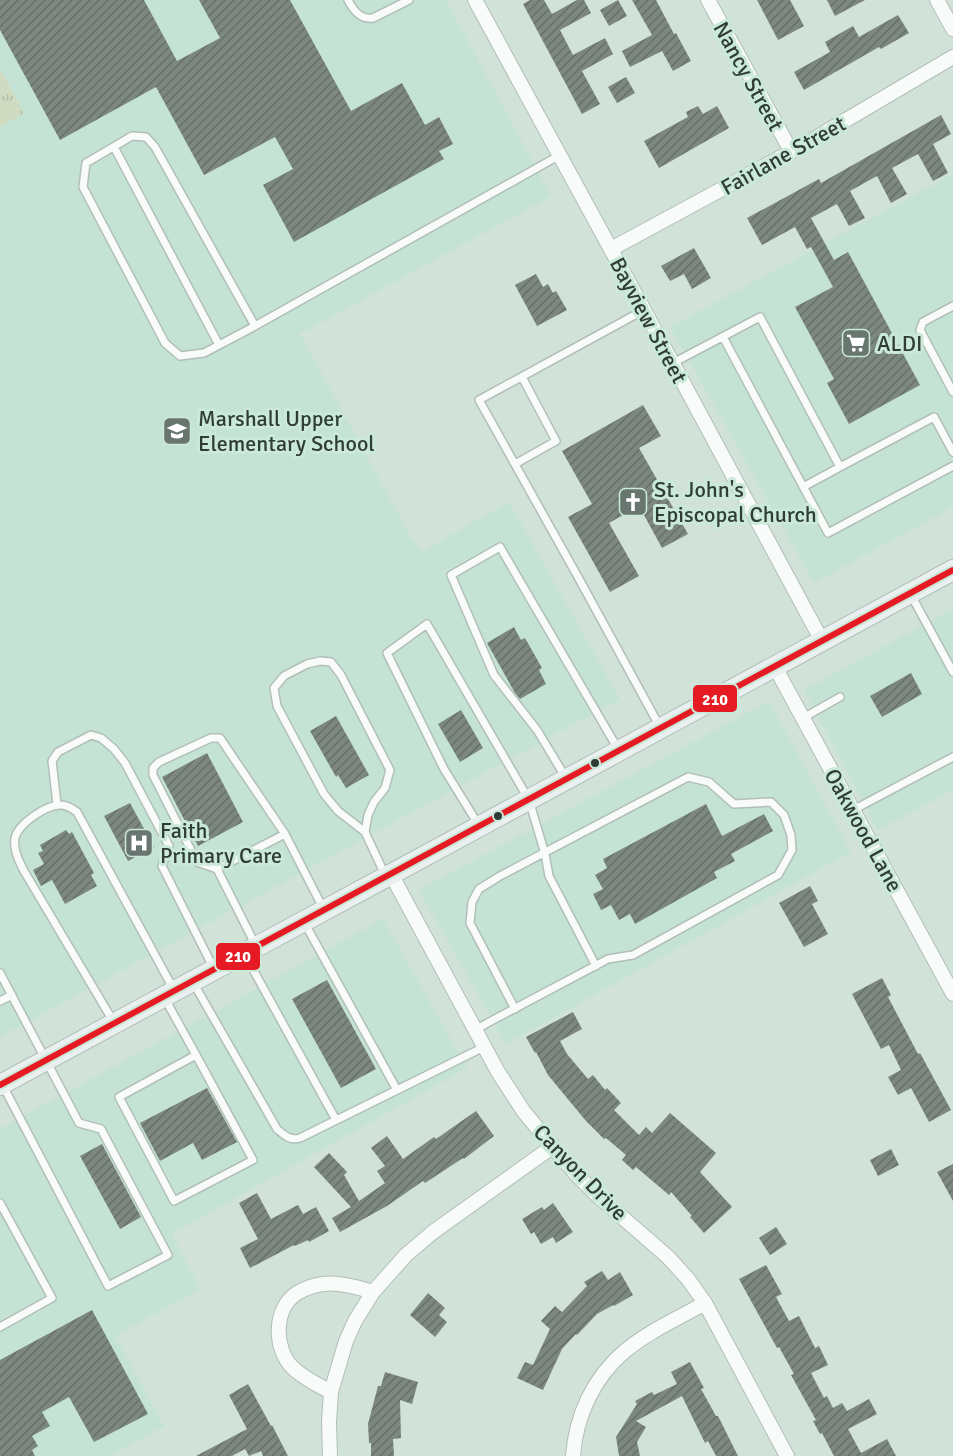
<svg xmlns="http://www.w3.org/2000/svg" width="953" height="1456" font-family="Signika,sans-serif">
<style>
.built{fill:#c5e3d4}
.park{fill:url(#park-tufts)}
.building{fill:url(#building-hatch)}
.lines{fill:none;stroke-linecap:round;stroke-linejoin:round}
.service-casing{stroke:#b1bfb7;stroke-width:10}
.minor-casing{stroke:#b1bfb7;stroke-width:16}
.secondary-casing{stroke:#b1bfb7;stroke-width:22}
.service{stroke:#f8fbf9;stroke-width:7}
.minor{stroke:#f8fbf9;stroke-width:14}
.secondary{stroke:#eaf0ef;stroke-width:20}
.bus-1-casing{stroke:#cae9d9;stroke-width:10}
.bus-1{stroke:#e51a23;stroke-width:6}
.bus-dot{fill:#303c36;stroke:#cae9d9;stroke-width:2}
.labels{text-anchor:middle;stroke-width:6;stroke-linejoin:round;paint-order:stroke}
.street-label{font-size:22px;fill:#303c36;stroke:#cae9d9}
.poi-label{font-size:22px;fill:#303c36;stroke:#cae9d9;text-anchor:start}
.line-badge{stroke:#cae9d9;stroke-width:2}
.badge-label{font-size:16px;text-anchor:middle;font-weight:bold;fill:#fff}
</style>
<defs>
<pattern id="park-tufts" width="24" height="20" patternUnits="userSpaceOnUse" patternTransform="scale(1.5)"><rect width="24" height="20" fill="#cfdcc2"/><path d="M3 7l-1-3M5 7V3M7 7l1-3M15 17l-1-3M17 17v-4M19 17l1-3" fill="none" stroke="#b2bea7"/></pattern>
<pattern id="building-hatch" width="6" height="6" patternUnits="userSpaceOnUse" patternTransform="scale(1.5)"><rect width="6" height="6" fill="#7c877f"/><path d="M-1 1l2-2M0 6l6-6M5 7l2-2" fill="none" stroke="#667069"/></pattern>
</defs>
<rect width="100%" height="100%" fill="#d1e2d9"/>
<!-- built -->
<path class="built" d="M0,0H446L551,196L300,334L407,530L421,552L509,502L620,699L0,1037Z
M953,174V507L814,583L670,327Z
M953,609V790L878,830L804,690Z
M769,701L851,852L506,1044L419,890Z
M383,919L467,1068L172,1234L200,1289L115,1336L164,1426L110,1456H0V1129Z"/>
<!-- park -->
<path class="park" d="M0,68L24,113L0,127Z"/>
<!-- building -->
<path class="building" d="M0,0H144L177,61L220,38L199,0H290L351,111L402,83L425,125L439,117L453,144L439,151L444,159L294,242L263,185L293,169L275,137L204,175L156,87L60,140L0,30Z
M530,0H544L552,14L577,0H584L591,13L560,30L573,55L605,38L613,54L582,71L600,104L582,114L523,4Z
M618,0L627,16L609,26L600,10Z
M632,0H656L674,34L676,33L691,61L673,71L662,51L630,67L622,51L652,35Z
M757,0H790L804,26L778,40Z
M827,0H865L835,16Z
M898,15L909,33L881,49L879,47L804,90L794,72L830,52L825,42L853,26L859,37Z
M626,77L635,93L617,103L608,87Z
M698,106L703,114L717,106L729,128L659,168L644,141L688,117L686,112Z
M941,115L951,134L933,144L948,173L933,181L918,154L892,168L907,194L891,203L877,176L850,191L865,218L849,226L837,204L811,218L834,260L848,252L920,385L849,424L827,383L834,379L795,307L833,287L811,247L807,249L795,227L762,245L747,218L819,179L821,183Z
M694,248L711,278L692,289L684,274L670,281L661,266Z
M536,274L543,287L548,284L553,293L556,291L567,310L537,326L515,285Z
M643,405L661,436L639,448L688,534L662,548L639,506L609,523L639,576L610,592L568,517L592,504L562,451Z
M514,627L521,640L525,638L542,668L539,670L546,684L520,699L515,693L487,643Z
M911,673L922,694L882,717L870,696Z
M461,710L483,748L460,762L438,724Z
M336,716L369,775L346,788L338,775L336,777L310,731Z
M207,753L243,822L198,846L162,777Z
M130,803L154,847L128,861L104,816Z
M706,804L722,836L764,814L773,831L731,854L735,861L714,872L717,878L635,924L630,914L619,920L611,905L601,910L593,894L603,889L595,875L607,868L603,859Z
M66,830L69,834L72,832L94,873L91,875L97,886L65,904L52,880L41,886L33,870L44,864L38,853L43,851L40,845Z
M810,886L818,901L812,904L828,934L804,947L779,903Z
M882,978L891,995L888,997L918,1054L920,1053L951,1110L929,1122L911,1088L898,1095L888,1077L901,1070L889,1045L881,1049L852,994Z
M327,980L376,1069L341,1088L292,999Z
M573,1012L582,1029L560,1041L567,1054L588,1079L593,1075L605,1090L607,1088L621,1103L614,1110L639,1135L646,1127L652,1133L670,1113L716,1153L700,1172L732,1207L704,1233L690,1217L692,1216L671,1192L669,1195L636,1167L633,1170L622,1160L626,1155L606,1138L604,1139L586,1121L548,1075L536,1052L535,1053L526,1037Z
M207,1088L237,1142L202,1160L193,1143L160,1161L140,1123Z
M476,1111L494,1136L464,1159L463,1158L425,1183L423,1181L387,1206L340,1232L332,1218L351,1207L314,1167L329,1153L347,1172L344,1175L359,1201L385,1183L377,1171L385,1166L371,1148L387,1136L403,1159L434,1137L436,1139Z
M102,1144L141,1217L120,1229L80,1156Z
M891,1149L899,1165L878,1176L870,1160Z
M953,1164V1201L937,1172Z
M257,1193L271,1219L298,1205L303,1214L316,1207L329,1231L309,1242L308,1240L295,1246L294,1245L250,1268L240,1248L258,1239L239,1203Z
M553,1203L573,1232L556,1243L553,1237L541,1244L534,1232L531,1234L522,1219L542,1207L544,1210Z
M776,1227L787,1244L770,1255L759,1238Z
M766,1265L782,1294L776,1297L789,1321L799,1316L815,1348L819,1346L828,1365L811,1373L824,1398L827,1396L833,1408L842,1403L847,1411L869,1399L877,1414L848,1429L861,1453L887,1439L896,1456H834L822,1433L820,1434L813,1421L816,1420L791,1375L794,1374L779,1347L777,1348L739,1279Z
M602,1271L608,1280L620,1272L633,1295L614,1306L613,1305L597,1314L577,1335L576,1334L562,1349L543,1390L517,1378L525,1362L533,1365L550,1329L541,1321L555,1306L562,1312L587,1286L584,1282Z
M428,1293L445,1308L439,1315L447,1322L435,1337L410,1315Z
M92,1310L148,1414L94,1442L69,1397L42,1412L50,1426L32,1436L38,1446L32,1450L35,1456H0V1360Z
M690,1362L704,1388L701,1389L716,1416H718L738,1456H716L708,1441L705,1443L682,1396L636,1421L646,1427L637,1442L640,1456H619L616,1437L637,1404L635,1401L652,1392L654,1395L677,1384L671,1372Z
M385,1372L418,1382L412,1404L400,1400L401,1438L393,1439L394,1456H371V1443H369L368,1424L378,1386H381Z
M248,1384L271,1426L272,1425L288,1456H263L261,1451L249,1456L245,1449L232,1456H196L247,1429L229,1395Z"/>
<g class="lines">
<!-- service casing -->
<g class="service-casing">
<path id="service" d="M348,0C353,10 360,20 373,18L409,0
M114,147L219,345
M953,306L923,322L920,330L953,392
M644,310L479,400L578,577L660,727
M255,326L155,147L146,137L132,136L86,163L83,187L165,343L180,356L204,353L255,326L560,155
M723,337L828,533L953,466
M673,363L760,317L840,467L934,417L953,452
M515,464L556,441L522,377
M803,487L840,467
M911,595L953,672
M803,718L840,697
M566,778L537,730L494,675L451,575L500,547L618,749
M57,804L52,761L58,752L91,735L101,738L114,749L125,763L169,846L162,866L213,967
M853,810L953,757
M478,824L444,769L387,653L427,624L529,800L545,854L549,876L596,966
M365,832L368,815L374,802L385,788L390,770L341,675L331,662L320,661L307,664L284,676L274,688L277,706L324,794L338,811L365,832L385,875
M217,869L285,834
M304,922L397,1090
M255,944L217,869L197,862L153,775V768L159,762L211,738H220L285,834L323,908
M245,955L336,1120
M0,973L79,1123L101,1129L168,1255L108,1286L3,1086
M194,984L277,1129C284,1135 290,1141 300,1138L484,1047
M164,997L196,1055
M0,1001L12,995
M113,1021L24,871C19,861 13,850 15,838C18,824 46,805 60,805C67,805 71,808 77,812L174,990
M475,1030L493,1020L608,959L633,955L778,875L792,850L791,835L784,815L771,802L734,804L709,782L688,777L500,876L479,889L472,902L470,923L515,1009
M196,1055L253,1160L174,1201L119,1097Z
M0,1203L52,1298L0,1327"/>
</g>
<!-- minor casing -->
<g class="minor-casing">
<path id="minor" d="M475,0L644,310L822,641
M708,0L791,151
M937,0L953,29
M611,249L807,143L953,57
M775,667L953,994
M391,874L498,1072L524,1112L575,1173L599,1197L668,1257L688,1279L705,1303L787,1456
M331,1392C318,1385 303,1378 292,1367C274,1348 273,1309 297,1293C304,1289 314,1285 323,1284C339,1282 357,1287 373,1292
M330,1456L329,1422L331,1392L346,1341L355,1321L373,1292L406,1255L433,1232L552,1147
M573,1456C576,1415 594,1377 625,1351C649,1331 679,1318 705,1303"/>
</g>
<!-- secondary casing -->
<g class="secondary-casing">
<path id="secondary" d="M0,1085L386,877L953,570"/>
</g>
<!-- service -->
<use href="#service" class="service"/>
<!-- minor -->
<use href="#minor" class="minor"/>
<!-- secondary -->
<use href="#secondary" class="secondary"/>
<!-- bus-1 casing -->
<g class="bus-1-casing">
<path id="bus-1" d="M0,1085L953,570"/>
</g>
<!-- bus-1 -->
<use href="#bus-1" class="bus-1"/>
</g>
<!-- icons -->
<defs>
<g id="supermarket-square" transform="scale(1.5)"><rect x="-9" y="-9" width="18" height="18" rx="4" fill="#68766f" stroke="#cae9d9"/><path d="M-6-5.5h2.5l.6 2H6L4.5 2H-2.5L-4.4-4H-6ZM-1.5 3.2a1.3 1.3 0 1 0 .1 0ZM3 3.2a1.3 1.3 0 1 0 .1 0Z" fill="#fff"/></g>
<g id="school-square" transform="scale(1.5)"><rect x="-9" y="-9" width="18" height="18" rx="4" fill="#68766f" stroke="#cae9d9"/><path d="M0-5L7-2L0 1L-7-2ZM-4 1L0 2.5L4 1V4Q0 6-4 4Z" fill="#fff"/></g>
<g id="church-square" transform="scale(1.5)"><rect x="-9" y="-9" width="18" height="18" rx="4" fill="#68766f" stroke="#cae9d9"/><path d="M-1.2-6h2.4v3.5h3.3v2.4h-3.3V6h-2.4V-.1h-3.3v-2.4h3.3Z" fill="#fff"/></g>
<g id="hospital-square" transform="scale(1.5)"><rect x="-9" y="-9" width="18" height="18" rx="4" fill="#68766f" stroke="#cae9d9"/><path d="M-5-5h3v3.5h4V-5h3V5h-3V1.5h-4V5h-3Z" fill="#fff"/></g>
</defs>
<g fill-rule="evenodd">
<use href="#supermarket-square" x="856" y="343"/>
<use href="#school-square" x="177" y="431"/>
<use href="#church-square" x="633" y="502"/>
<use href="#hospital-square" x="139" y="843"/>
</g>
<!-- markers -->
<g class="bus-dot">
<circle cx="595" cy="763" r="5"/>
<circle cx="498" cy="816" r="5"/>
</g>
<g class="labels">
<!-- street labels -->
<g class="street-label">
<text transform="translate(749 76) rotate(61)" y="8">Nancy Street</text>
<text transform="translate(783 155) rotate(-29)" y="8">Fairlane Street</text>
<text transform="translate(649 320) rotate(62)" y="8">Bayview Street</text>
<text transform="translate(864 830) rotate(61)" y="8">Oakwood Lane</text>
<text transform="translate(581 1172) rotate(46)" y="8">Canyon Drive</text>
</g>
<!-- poi labels -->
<g class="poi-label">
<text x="877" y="351">ALDI</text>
<text x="198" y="426">Marshall Upper<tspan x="198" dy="25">Elementary School</tspan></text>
<text x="654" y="497">St. John's<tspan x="654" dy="25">Episcopal Church</tspan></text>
<text x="160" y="838">Faith<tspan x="160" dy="25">Primary Care</tspan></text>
</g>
</g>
<g class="line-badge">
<rect x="692" y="684" width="46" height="29" rx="6" fill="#e51a23"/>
<rect x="215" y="942" width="46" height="29" rx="6" fill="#e51a23"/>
</g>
<g class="badge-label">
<text x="715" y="705">210</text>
<text x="238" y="962">210</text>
</g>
</svg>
